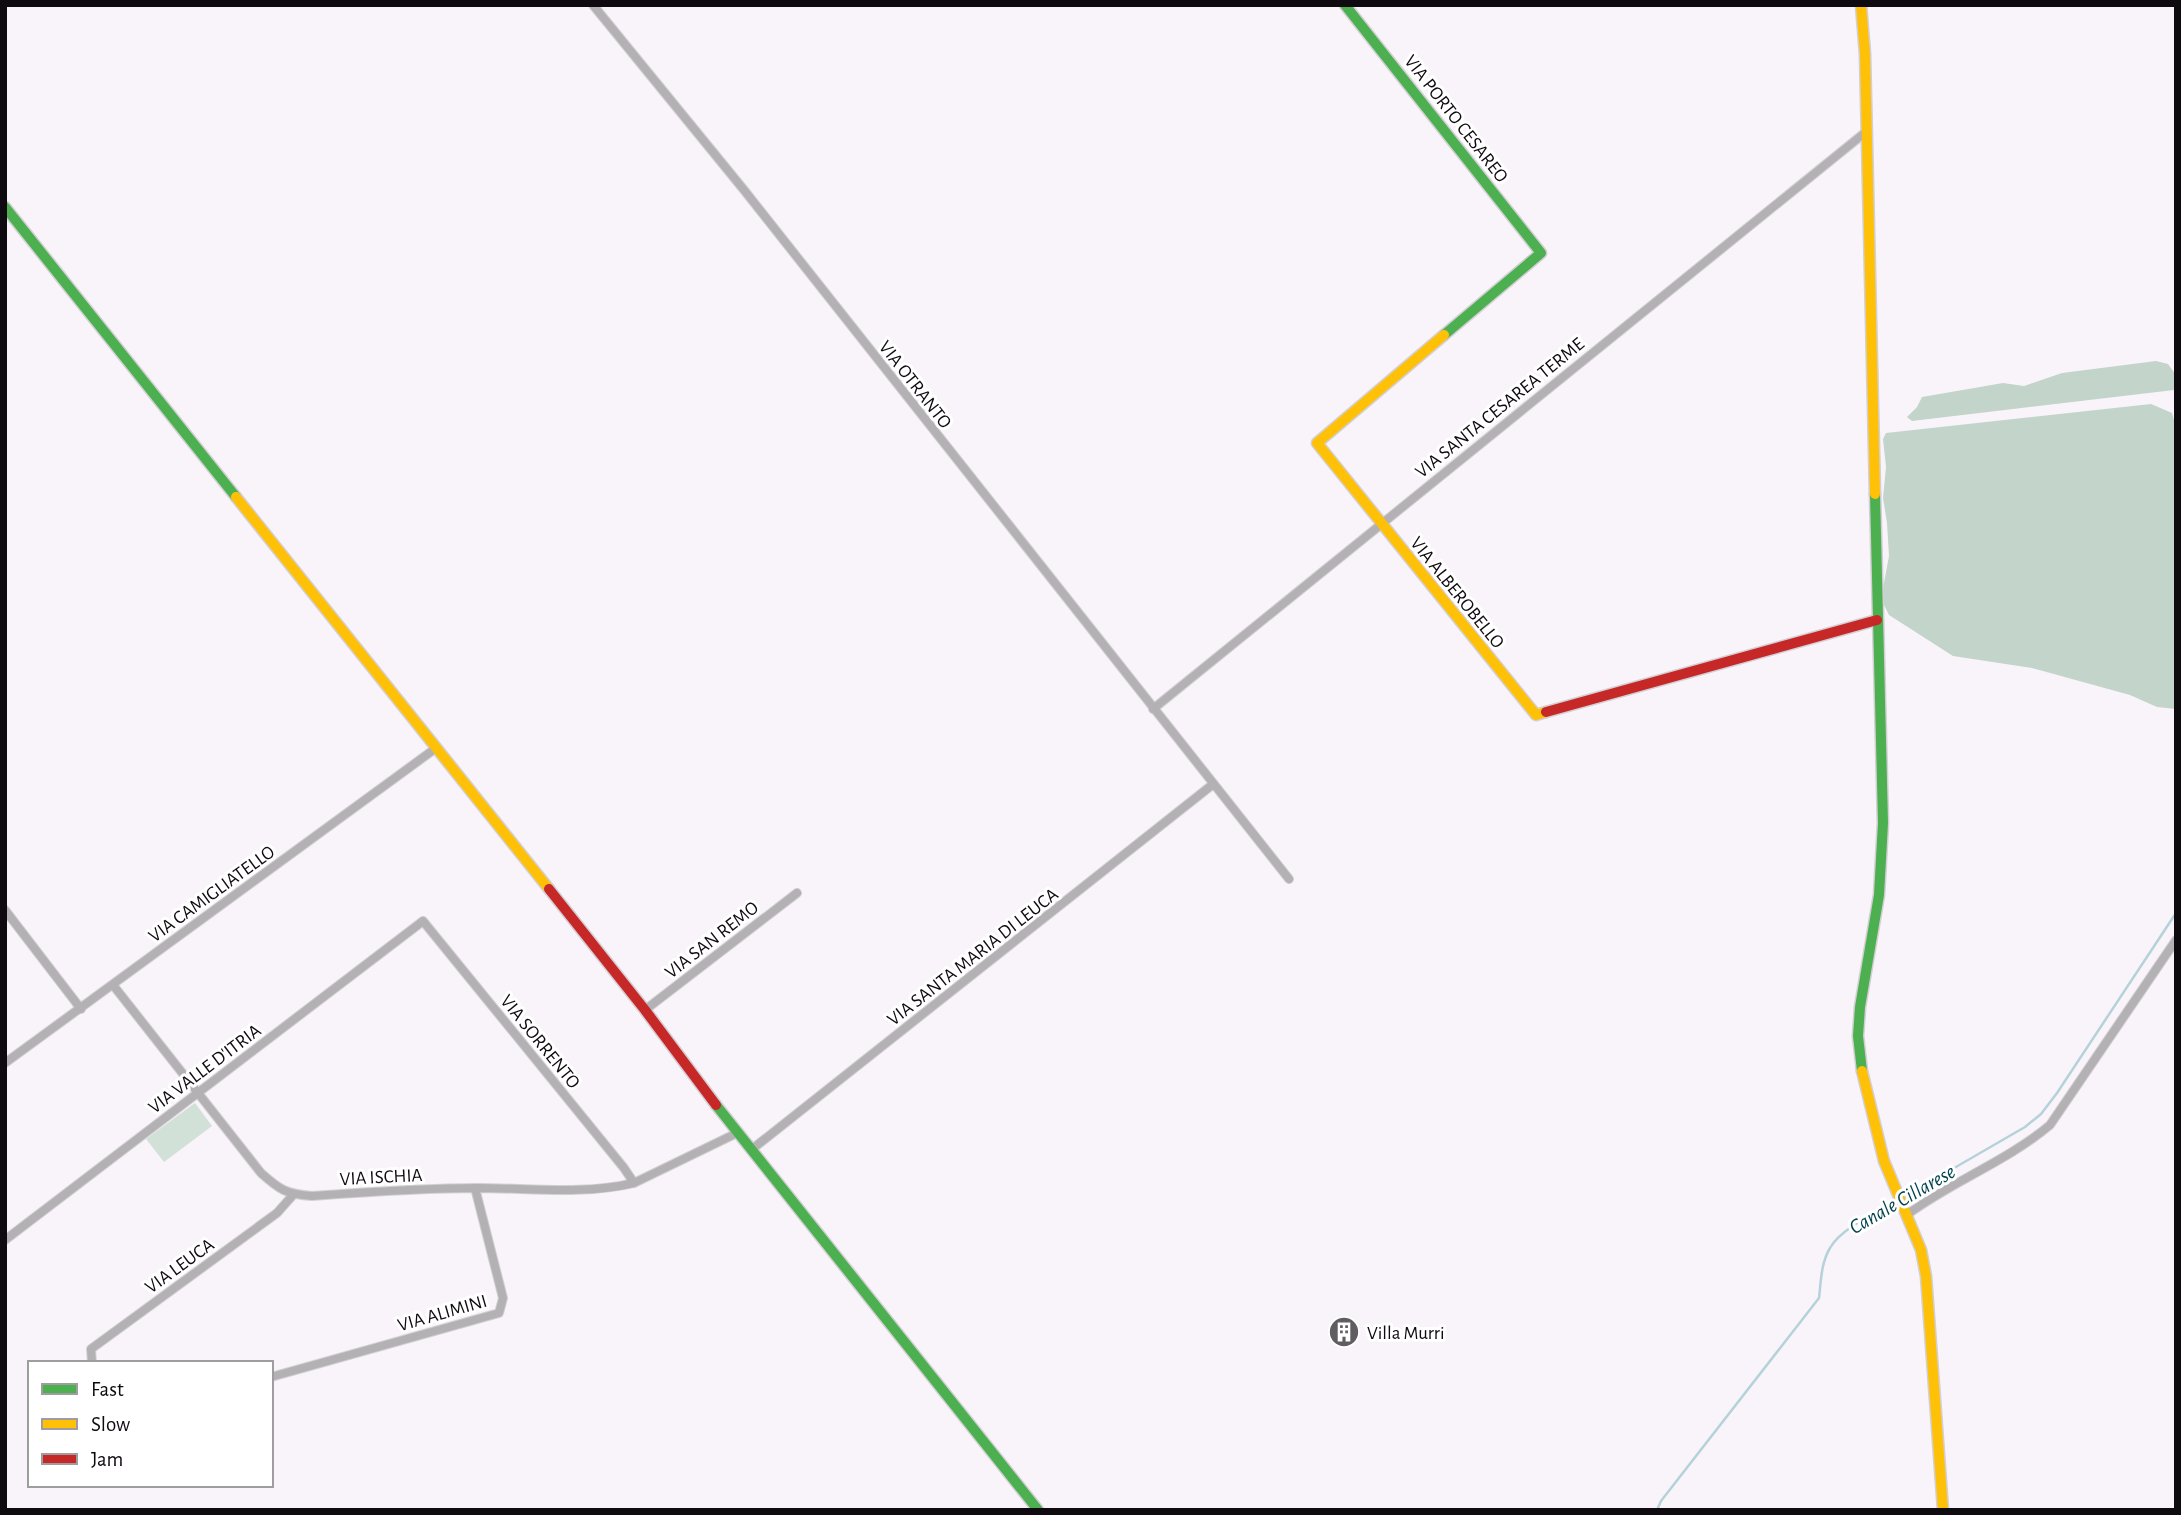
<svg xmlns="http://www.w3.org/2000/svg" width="2181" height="1515" font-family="'Alegreya Sans',sans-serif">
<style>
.green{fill:#d1e1d8}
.forest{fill:#c3d4cb}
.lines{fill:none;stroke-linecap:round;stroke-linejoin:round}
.stream{stroke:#b5d2da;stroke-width:2.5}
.street-casing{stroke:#d3cfd4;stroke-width:10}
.fast-casing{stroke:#d3cfd4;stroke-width:13}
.slow-casing{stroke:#d3cfd4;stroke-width:13}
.jam-casing{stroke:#d3cfd4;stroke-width:13}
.street{stroke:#b3b1b3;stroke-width:8}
.fast{stroke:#4caf50;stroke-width:10}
.slow{stroke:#ffc107;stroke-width:10}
.jam{stroke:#c62828;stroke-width:10}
.labels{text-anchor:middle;stroke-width:6;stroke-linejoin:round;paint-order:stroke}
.street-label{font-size:19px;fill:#0f0a10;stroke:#fff}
.poi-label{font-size:19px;fill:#0f0a10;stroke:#fff;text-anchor:start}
.water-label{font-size:21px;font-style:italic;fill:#034450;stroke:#fff}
</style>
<rect width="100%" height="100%" fill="#f9f4fa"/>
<!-- green -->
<path class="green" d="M195,1103L212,1126L164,1162L146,1139Z"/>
<!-- forest -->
<path class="forest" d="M2156,361L2168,364L2176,375L2174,390L1912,421L1907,417L1917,407L1922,397L2003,383L2024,386L2062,373Z
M2151,404L2172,413L2176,427V709L2157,707L2130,695L2032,668L1953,656L1889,615L1881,599L1889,556L1887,523L1883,498L1886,467L1883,439L1886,433Z"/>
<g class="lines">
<!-- stream -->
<path class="stream" d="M1904,1197L2025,1127L2041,1114L2057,1093L2176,913
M1657,1510L1661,1501L1819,1298C1821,1281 1821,1263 1830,1248C1841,1228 1878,1212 1898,1200"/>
<!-- street casing -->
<g class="street-casing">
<path id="street" d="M593,5L744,190L1289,879
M1153,709L1867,131
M5,910L81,1009
M113,985L261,1173C280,1190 286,1194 312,1196C367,1192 423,1188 478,1188C529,1188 584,1195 634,1183L737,1133
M645,1010L797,893
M5,1063L436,748
M751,1150L1212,785
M1908,1214C1953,1181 2007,1161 2050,1125L2176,940
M5,1240L423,921L624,1168L634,1183
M92,1363L91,1349L277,1213L293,1195
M271,1377L499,1313L503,1298L475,1188"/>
</g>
<!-- fast casing -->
<g class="fast-casing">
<path id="fast" d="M1345,5L1541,253L1444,335
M5,207L236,497
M1862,1071L1858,1036L1860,1007L1879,895L1883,823L1875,494
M716,1105L1038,1510"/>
</g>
<!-- slow casing -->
<g class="slow-casing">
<path id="slow" d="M1861,5L1865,54L1875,494
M1444,335L1317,443L1536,715L1546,712
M236,497L549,889
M1862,1071L1884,1161L1921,1250L1926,1276L1943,1510"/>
</g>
<!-- jam casing -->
<g class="jam-casing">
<path id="jam" d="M1546,712L1877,620
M549,889L645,1010L716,1105"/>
</g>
<!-- street -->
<use href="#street" class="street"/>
<!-- fast -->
<use href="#fast" class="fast"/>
<!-- slow -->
<use href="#slow" class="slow"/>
<!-- jam -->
<use href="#jam" class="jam"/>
</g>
<!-- icons -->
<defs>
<g id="building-disc" transform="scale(1.575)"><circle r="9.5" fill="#615c62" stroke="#fff"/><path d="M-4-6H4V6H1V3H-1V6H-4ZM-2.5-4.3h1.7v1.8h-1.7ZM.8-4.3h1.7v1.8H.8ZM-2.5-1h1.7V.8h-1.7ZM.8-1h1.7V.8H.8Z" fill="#fff"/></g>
</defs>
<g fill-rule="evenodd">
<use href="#building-disc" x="1344" y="1332"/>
</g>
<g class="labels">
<!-- street labels -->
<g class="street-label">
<text transform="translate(1457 118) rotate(52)" y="7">VIA PORTO CESAREO</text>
<text transform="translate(916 384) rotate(52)" y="7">VIA OTRANTO</text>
<text transform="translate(1499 407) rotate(-39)" y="7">VIA SANTA CESAREA TERME</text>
<text transform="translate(1458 592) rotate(51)" y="7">VIA ALBEROBELLO</text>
<text transform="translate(211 893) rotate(-36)" y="7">VIA CAMIGLIATELLO</text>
<text transform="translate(711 939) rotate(-38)" y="7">VIA SAN REMO</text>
<text transform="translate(972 956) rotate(-38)" y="7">VIA SANTA MARIA DI LEUCA</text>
<text transform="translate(541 1041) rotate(51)" y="7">VIA SORRENTO</text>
<text transform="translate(204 1068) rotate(-37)" y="7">VIA VALLE D'ITRIA</text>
<text transform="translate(381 1176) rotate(-3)" y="7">VIA ISCHIA</text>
<text transform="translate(179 1265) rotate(-36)" y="7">VIA LEUCA</text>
<text transform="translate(442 1312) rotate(-16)" y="7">VIA ALIMINI</text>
</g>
<!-- poi labels -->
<g class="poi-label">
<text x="1367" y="1339">Villa Murri</text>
</g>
<!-- water labels -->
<g class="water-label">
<text transform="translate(1902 1199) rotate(-30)" y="7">Canale Cillarese</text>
</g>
</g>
<!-- border -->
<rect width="2181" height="1515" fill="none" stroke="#0f0a10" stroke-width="14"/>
<!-- legend -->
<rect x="28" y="1361" width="245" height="126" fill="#ffffff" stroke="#9f9d9f" stroke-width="2"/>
<rect x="42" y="1384" width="35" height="10" fill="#4caf50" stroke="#9f9d9f" stroke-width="2"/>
<text x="91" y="1396" font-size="21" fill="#0f0a10">Fast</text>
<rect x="42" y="1419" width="35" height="10" fill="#ffc107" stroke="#9f9d9f" stroke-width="2"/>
<text x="91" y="1431" font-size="21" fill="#0f0a10">Slow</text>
<rect x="42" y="1454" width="35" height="10" fill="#c62828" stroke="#9f9d9f" stroke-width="2"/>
<text x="91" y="1466" font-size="21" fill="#0f0a10">Jam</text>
</svg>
